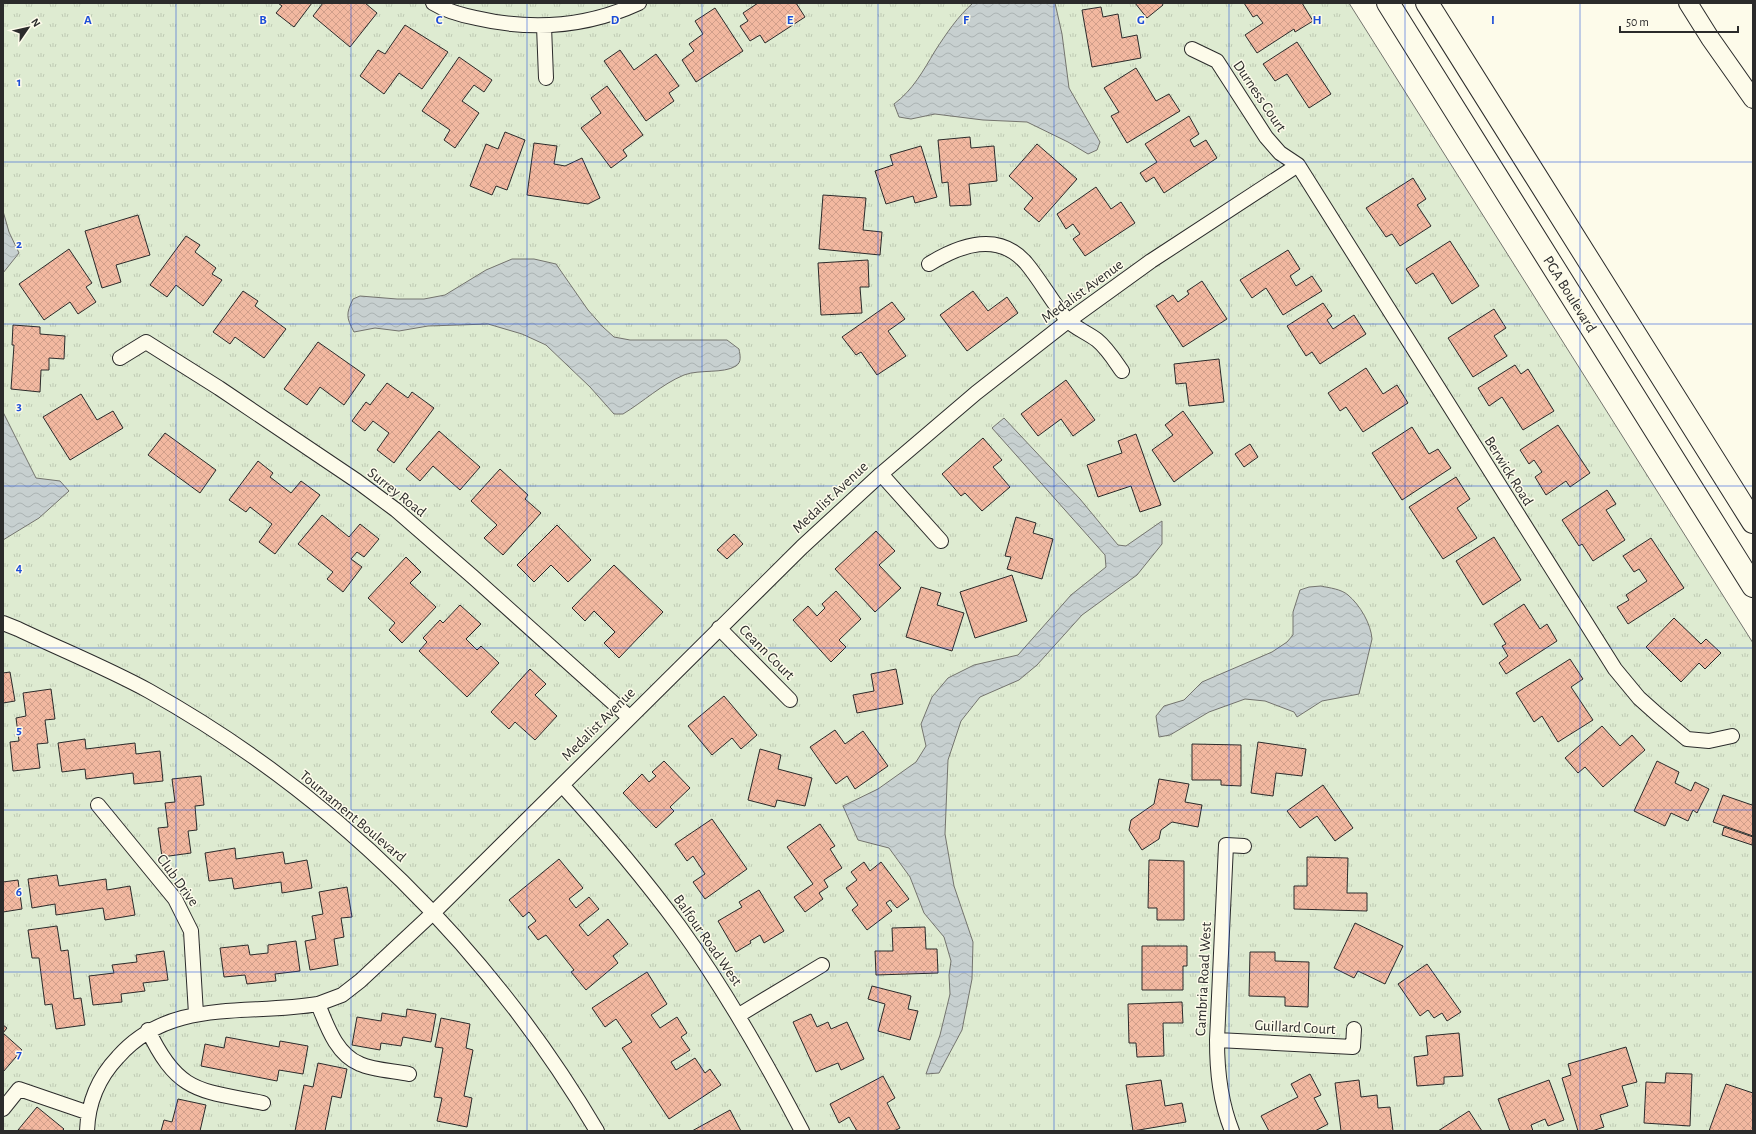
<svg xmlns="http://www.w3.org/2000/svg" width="1756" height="1134" font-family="'Alegreya Sans',sans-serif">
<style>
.grass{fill:url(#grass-tufts);stroke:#74746e}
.water{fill:url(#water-waves);stroke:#74746e}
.building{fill:url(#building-cross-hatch);stroke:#2b2b2b}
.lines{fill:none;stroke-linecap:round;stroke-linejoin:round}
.minor-casing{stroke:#2b2b2b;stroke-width:16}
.tertiary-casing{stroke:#2b2b2b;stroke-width:20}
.primary-casing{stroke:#2b2b2b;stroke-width:24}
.minor{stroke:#fdfbea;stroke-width:14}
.tertiary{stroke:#fdfbea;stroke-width:18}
.primary{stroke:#fdfbea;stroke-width:22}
.grid{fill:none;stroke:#1d4ed8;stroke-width:1;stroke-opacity:0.55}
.labels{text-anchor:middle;stroke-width:3;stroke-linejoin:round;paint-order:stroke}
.street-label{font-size:15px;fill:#2b2b2b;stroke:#fdfbea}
.grid-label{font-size:13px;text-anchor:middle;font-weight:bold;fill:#1d4ed8;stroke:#fdfbea;stroke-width:3;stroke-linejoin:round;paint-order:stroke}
</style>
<defs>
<pattern id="grass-tufts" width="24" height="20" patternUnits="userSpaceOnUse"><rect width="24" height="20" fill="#deebd1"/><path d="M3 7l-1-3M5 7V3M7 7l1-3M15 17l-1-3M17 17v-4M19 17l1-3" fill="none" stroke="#bfcab4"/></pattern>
<pattern id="water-waves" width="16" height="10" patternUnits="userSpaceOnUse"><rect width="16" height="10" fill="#c7d0d0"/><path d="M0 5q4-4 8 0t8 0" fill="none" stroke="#abb3b3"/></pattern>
<pattern id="building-cross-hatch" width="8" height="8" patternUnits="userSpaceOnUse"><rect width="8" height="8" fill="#f2b8a0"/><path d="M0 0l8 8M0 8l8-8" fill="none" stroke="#d09e8a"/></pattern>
</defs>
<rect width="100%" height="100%" fill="#fdfbea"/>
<!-- grass -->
<path class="grass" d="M3,3H1349L1753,643V1131H3Z"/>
<!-- water -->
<path class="water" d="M973,3H1055L1062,34L1069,88L1100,142L1097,150L1088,154L1068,142L1027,122L983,120L935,114L911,119L899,117L894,104C913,90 923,71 935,51C946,34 958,16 973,3Z
M3,211L9,232L19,253L3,273Z
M512,259H534L556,264L588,310L603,327L614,337L630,340H727L739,349C740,355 742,362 736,366C723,374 700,369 684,375C662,384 643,402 623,414H614L590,387L546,345L522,334L488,324L428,326L399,331L375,328L354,332C346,317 346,314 353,299L360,296L397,299H424L445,295L486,270Z
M3,412L36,478L60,481L69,491L39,518L3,540Z
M1004,418L1080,499L1118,545L1126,546L1162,521V544L1137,575L1082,615L1037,665L1019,680L980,697L961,721L948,760L945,834L954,886L973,942L972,979L962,1030L939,1073L926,1074L940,1035L950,994L949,975L951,961L944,937L924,913L910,877L889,848L858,840L843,806L878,789L916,762L926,746L921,724L932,697L948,678L974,665L1018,655L1071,595L1106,567L1105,555L992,428Z
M1321,586C1330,588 1341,589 1348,595C1360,605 1371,624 1372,639L1359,694L1322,701L1297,717L1294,712L1265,701L1245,699L1209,712L1170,735L1159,737L1156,716L1164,706L1184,700L1202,682L1272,652L1287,642L1293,635V612L1300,590L1309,587Z"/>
<!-- building -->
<path class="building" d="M278,3H312L294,27L276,13L282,6Z
M323,3H365L377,13L350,47L313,16Z
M758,3H796L805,17L765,43L760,35L750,41L740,26L748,21L743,13Z
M1135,3H1162L1163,5L1147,18Z
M1244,3H1302L1313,21L1295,32L1294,29L1257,53L1245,35L1263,23L1257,15L1253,17Z
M1101,7L1103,17L1118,14L1122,38L1137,35L1141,58L1092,67L1082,10Z
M715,8L743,51L696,82L682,60L694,51L689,44L703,34L695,21Z
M405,25L448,52L422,89L399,73L384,94L360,76L378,50L385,54Z
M1297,42L1331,94L1309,108L1287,74L1275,81L1263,64Z
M620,50L634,70L656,54L679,86L669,93L674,101L646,121L604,61Z
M459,57L492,80L484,92L474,85L462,101L479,113L455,148L444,140L450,130L422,111Z
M1136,68L1156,101L1169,94L1180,111L1127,143L1111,116L1119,112L1104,88Z
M607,86L643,135L623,150L627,156L611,168L581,128L601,113L591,98Z
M1189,116L1199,134L1190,140L1194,147L1206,140L1217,158L1164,193L1154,177L1146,182L1140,173L1157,162L1145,144Z
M505,132L525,140L507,190L496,186L492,195L470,186L486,144L498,149Z
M970,137L971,148L994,146L997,181L969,184L971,205L950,206L948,182L942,183L938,140Z
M534,143L557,146L554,164L565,166L582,158L600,198L588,204L527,195Z
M1037,144L1077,179L1039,222L1024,209L1033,198L1009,176Z
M921,146L937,197L915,203L913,196L886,204L875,171L893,165L890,155Z
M1413,178L1426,199L1417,205L1431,226L1400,246L1392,234L1386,237L1366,208Z
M1096,187L1111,209L1121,202L1135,223L1085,256L1073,239L1080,234L1073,224L1066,229L1057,214Z
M823,195L866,198L863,230L882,232L880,255L819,249Z
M138,215L150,255L116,265L121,282L102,288L85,231Z
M186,236L200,245L195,252L216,268L212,274L222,280L203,306L176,285L167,297L150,285Z
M1450,241L1479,286L1452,304L1433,273L1416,284L1406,269Z
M69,249L92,283L86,287L96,302L78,314L70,302L44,320L19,284Z
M1288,250L1300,269L1290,276L1296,286L1312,276L1322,291L1283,315L1266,288L1252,298L1240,280Z
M868,260L869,287H860L862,313L821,315L818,263Z
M1202,281L1227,319L1183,347L1156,306L1173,295L1178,302L1189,294L1187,291Z
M243,291L258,301L255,306L286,329L264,358L235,337L230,344L213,332Z
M973,291L988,311L1007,297L1018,313L967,351L940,315Z
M892,302L905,319L888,331L906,356L877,375L861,352L856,355L842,337Z
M1323,303L1332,316L1327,320L1333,329L1354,315L1366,334L1320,364L1312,352L1306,356L1287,326Z
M1494,309L1506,328L1494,336L1507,356L1473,377L1448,338Z
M13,325L40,327V334L65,336L64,359L49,358V370H41L40,392L11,389L14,345H12Z
M318,342L365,375L344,405L320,387L307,405L284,389Z
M1219,359L1224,402L1189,406L1186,383L1176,384L1174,364Z
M1515,365L1521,374L1528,369L1554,411L1523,430L1502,397L1489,406L1478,388Z
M1366,368L1383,394L1397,385L1408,403L1363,432L1346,407L1340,411L1328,393Z
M1066,380L1095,420L1073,436L1061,419L1038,436L1021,414Z
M387,383L408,398L412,392L434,408L394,463L377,450L389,433L373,421L365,431L352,421L366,402L370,405Z
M81,394L97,420L113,411L123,428L70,460L43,417Z
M1183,411L1213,453L1174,482L1152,450L1173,435L1165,425Z
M1558,425L1590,473L1570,487L1566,481L1546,495L1535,477L1542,472L1534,460L1529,464L1520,450Z
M1412,427L1429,454L1438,449L1451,468L1402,500L1372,453Z
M439,431L480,467L460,490L433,466L420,481L406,469Z
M165,433L216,470L200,493L148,455Z
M1136,434L1161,505L1140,512L1131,486L1098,497L1087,465L1122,453L1118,441Z
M983,438L1002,460L993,467L1010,487L982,511L965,493L961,496L942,474Z
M1250,444L1258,457L1244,467L1235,454Z
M258,461L273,473L270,477L291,493L301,481L320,495L275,554L259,542L272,524L250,507L246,512L229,500Z
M500,469L528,495L525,499L541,513L503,555L484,538L497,525L471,501Z
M1456,477L1470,499L1457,508L1477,538L1443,559L1409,507Z
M1607,490L1616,504L1606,510L1625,540L1593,561L1582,544L1579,546L1562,520Z
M322,515L349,537L360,524L379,539L364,557L357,552L351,559L362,567L343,592L327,579L333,572L298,544Z
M1016,517L1036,523L1033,533L1053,539L1042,579L1007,569L1011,557L1005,556Z
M557,525L591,560L568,582L551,565L534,582L517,565Z
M876,531L895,551L879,565L901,588L875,612L835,569Z
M734,534L743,544L727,559L717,550Z
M1494,537L1521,580L1483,605L1456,561Z
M1651,538L1684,588L1628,624L1617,607L1629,600L1626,595L1647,581L1639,569L1634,572L1623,556Z
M406,557L421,572L410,583L436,607L402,643L389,630L395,623L368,598Z
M614,565L663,612L619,658L604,643L615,632L594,611L585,621L572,608Z
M1012,575L1027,621L975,638L960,592Z
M921,587L941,593L937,605L964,613L952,651L906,637Z
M836,591L861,619L839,640L846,647L831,662L793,620L808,606L817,616L825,608L822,604Z
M1524,604L1540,629L1547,624L1557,641L1506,674L1499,663L1508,656L1502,646L1506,644L1494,624Z
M460,605L481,624L466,639L477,650L481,646L499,663L467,697L419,651L427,642L423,638L440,620L443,623Z
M1674,618L1701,644L1706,639L1721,653L1705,669L1699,663L1681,682L1646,647Z
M1570,659L1583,679L1571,687L1593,720L1558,742L1542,716L1534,722L1516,693Z
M530,669L546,684L535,695L557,716L535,740L515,722L509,729L491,712Z
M896,669L903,704L857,713L853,695L874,691L871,674Z
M10,672L15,701L3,703V673Z
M51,689L55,719L45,720L48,743L37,744L40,768L13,771L10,742L19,741L16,718L26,716L23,693Z
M724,696L757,735L741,749L732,738L712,755L688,726Z
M1602,726L1620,746L1632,735L1645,750L1603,787L1585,767L1578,773L1565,758Z
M835,730L845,744L863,731L888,766L855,789L847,776L836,784L810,747Z
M85,739L86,749L135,743L136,754L160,751L163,781L134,784L133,773L86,779L85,769L62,772L58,743Z
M1258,742L1306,749L1302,776L1276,773L1273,796L1251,793Z
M1192,744L1241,745V786L1221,785V780H1192Z
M760,749L781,755L778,769L812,778L805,806L777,800L775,807L748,800Z
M664,761L690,788L670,807L674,811L656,828L623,793L642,774L649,782L656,776L652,772Z
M1657,761L1679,772L1675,783L1691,791L1695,782L1709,789L1697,813L1693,810L1688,821L1671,813L1665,826L1634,811Z
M201,776L204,805L195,806L197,830L188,831L191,853L162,857L158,828L168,827L165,803L175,802L172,779Z
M1159,779L1189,784L1185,802L1202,805L1198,827L1172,822L1161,830L1159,839L1142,850L1129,830L1131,820L1154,804Z
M1323,785L1353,828L1335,841L1317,816L1300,828L1287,811Z
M1723,795L1752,805L1753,801V836L1713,822Z
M712,819L747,869L705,899L693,882L705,874L693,856L687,861L675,844Z
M820,824L835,846L830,849L842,868L824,880L828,887L819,893L823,899L805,912L794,897L813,884L787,847Z
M1724,827L1753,837L1752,845L1722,835Z
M235,848L236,859L283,852L285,864L307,860L312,888L282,893L281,882L234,889L232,878L209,881L205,853Z
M1307,857L1348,858L1347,893H1367V911L1294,909V886H1307Z
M559,859L583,888L569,899L576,908L589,897L599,909L579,925L588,936L608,919L628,944L613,956L618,963L586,990L571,972L574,970L546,935L538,940L528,927L536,921L529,912L523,917L509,900Z
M1149,860L1184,861V920H1157V908H1148Z
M864,862L870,871L881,862L909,899L897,908L890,900L886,903L892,911L867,930L852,910L858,905L846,888L857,880L851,872Z
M57,875L59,886L106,879L107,890L130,886L135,915L105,920L103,908L56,915L55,904L32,908L28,879Z
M18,880L22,909L3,912V882Z
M347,887L352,917L341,918L344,937L334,939L338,965L310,970L305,941L316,939L312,916L323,914L319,892Z
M759,890L784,931L764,943L760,935L750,941L751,943L736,952L718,921L742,907L739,902Z
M1355,923L1403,946L1385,984L1358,971L1354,978L1334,968Z
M57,926L61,951L68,950L74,999L81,998L85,1025L56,1029L52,1004L45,1005L39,958H32L28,930Z
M925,927L926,949H937L938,973L876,975L875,951H893L892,928Z
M296,941L300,971L275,974L276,981L247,984L245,975L224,977L220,948L248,945L250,955L268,953V945Z
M1142,946H1187V966H1183V990H1142Z
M164,951L168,980L143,983L145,991L121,994L122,1002L93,1005L89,976L114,973L112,965L137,962L136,955Z
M1250,952H1275V961L1309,962L1308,1007L1285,1006V997L1249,996Z
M1427,964L1461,1012L1447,1021L1442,1013L1434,1018L1428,1010L1420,1016L1398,984Z
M647,972L667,1004L651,1015L660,1028L677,1017L687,1033L681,1037L690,1050L671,1062L676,1070L695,1058L705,1073L710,1069L721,1085L669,1119L622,1048L632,1042L616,1019L605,1027L592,1008Z
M872,986L911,996L908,1009L918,1011L910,1040L878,1031L885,1004L868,999Z
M1182,1002L1183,1023H1163L1164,1056L1137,1057L1136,1043H1129L1128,1004Z
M407,1009L436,1014L431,1042L403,1037L401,1046L381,1043L380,1050L352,1045L357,1017L381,1021L382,1013L406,1017Z
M811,1014L817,1027L828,1022L831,1029L847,1022L864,1059L841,1070L838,1063L816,1072L793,1022Z
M441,1018L470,1024L466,1048L473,1050L464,1096L472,1098L467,1127L437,1121L442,1098L434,1097L443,1048L435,1047Z
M3,1025L7,1028L3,1033L22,1050L3,1072Z
M1459,1033L1463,1076L1444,1077V1084L1417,1086L1414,1057L1428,1055L1426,1036Z
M226,1037L279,1047L280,1041L308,1046L303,1074L279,1070L277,1081L201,1066L205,1044L224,1048Z
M1626,1047L1637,1082L1622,1086L1628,1106L1600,1115L1604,1127L1592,1131H1578L1562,1078L1571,1075L1568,1064Z
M318,1063L347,1069L341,1098L332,1096L325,1131H295L304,1085L313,1087Z
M1666,1073L1692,1074L1690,1126L1644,1123L1646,1082L1665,1083Z
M1310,1074L1321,1095L1314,1098L1328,1124L1315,1131H1269L1261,1116L1298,1097L1291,1084Z
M883,1076L895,1098L887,1103L900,1128L894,1131H857L849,1117L839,1123L830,1104Z
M1161,1080L1165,1106L1182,1103L1186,1122L1133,1131L1126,1085Z
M1359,1080L1361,1097L1377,1095L1378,1108L1390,1107L1393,1131H1341L1335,1083Z
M1549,1080L1564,1120L1548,1126L1545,1119L1531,1125L1533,1131H1510L1498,1099Z
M1726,1084L1753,1093V1131H1709Z
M178,1099L206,1105L200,1131H161L164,1120L172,1122Z
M37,1107L64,1129L62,1131L18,1130Z
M730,1110L741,1131H692Z
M1469,1111L1482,1131H1438Z"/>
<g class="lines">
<!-- minor casing -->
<g class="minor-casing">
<path id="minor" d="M433,3C446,11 461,15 476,18C532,31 587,27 639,3
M544,26L546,78
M1192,49L1217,61L1266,137L1280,153L1298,165L1615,669L1639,698L1658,715L1687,739L1709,741L1732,736
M929,264C960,245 998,231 1026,263C1041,281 1052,302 1067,320C1075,328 1088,333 1097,340C1107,348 1115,361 1122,371
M120,358L146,342L219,388L357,481L396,510L473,577L629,717
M881,474L941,541
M3,623L18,629C62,650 107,668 149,691C335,795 489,948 597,1131
M719,628L790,700
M562,785C603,830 643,877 679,926C726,991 765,1060 802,1131
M98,805L175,899L191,931L196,1014
M318,1004C327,1026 336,1054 360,1064C373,1070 395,1071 409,1074
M739,1015L822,965
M148,1030C178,1094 200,1090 263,1103
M1217,1040L1353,1047L1354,1029
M3,1109L19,1089L89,1113
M87,1131C88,1103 99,1077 118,1057C171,997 247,1016 318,1004L342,995L360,981L434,912L802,547L881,474L976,393L1068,321L1151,261L1298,165
M1232,1131C1220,1101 1217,1072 1217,1040L1226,845L1244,846"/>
</g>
<!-- tertiary casing -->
<g class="tertiary-casing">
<path id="tertiary" d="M1688,3L1710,38L1753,99"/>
</g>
<!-- primary casing -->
<g class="primary-casing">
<path id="primary" d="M1388,3L1753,586
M1427,3L1753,522"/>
</g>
<!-- minor -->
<use href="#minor" class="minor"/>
<!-- tertiary -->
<use href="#tertiary" class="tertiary"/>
<!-- primary -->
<use href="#primary" class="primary"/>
</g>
<!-- grid -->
<path class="grid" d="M176,3V1131M351,3V1131M527,3V1131M702,3V1131M878,3V1131M1054,3V1131M1229,3V1131M1405,3V1131M1580,3V1131M3,162H1753M3,324H1753M3,486H1753M3,648H1753M3,810H1753M3,972H1753"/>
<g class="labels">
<!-- street labels -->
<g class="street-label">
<text transform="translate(1260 96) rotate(56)" y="5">Durness Court</text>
<text transform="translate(1082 291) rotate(-36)" y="5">Medalist Avenue</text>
<text transform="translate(1570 294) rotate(58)" y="5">PGA Boulevard</text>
<text transform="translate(1509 471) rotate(58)" y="5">Berwick Road</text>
<text transform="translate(397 492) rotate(38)" y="5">Surrey Road</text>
<text transform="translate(830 497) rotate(-43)" y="5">Medalist Avenue</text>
<text transform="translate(767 652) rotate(45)" y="5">Ceann Court</text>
<text transform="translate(598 724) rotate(-45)" y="5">Medalist Avenue</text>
<text transform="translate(353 816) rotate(40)" y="5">Tournament Boulevard</text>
<text transform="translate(178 880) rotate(54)" y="5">Club Drive</text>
<text transform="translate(708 940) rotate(55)" y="5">Balfour Road West</text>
<text transform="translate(1203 979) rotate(-87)" y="5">Cambria Road West</text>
<text transform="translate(1295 1027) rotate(3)" y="5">Guillard Court</text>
</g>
</g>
<g class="grid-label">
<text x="88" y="24">A</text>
<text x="263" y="24">B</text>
<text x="439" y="24">C</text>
<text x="615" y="24">D</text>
<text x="790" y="24">E</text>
<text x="966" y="24">F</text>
<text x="1141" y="24">G</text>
<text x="1317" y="24">H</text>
<text x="1493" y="24">I</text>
<text x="19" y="86">1</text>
<text x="19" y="248">2</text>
<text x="19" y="410">3</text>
<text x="19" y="572">4</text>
<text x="19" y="734">5</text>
<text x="19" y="896">6</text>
<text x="19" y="1058">7</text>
</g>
<!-- border -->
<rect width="1756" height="1134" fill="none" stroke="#2b2b2b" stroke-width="8"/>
<!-- north arrow -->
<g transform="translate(28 28) rotate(56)" stroke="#fdfbea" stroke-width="3" paint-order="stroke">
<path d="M0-3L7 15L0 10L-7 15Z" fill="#2b2b2b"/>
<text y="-6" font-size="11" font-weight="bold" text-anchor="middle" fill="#2b2b2b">N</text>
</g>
<!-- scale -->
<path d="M1620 26v6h118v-6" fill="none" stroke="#2b2b2b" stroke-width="2"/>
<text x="1626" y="26" font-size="12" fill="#2b2b2b" stroke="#fdfbea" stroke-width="3" paint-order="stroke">50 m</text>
</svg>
